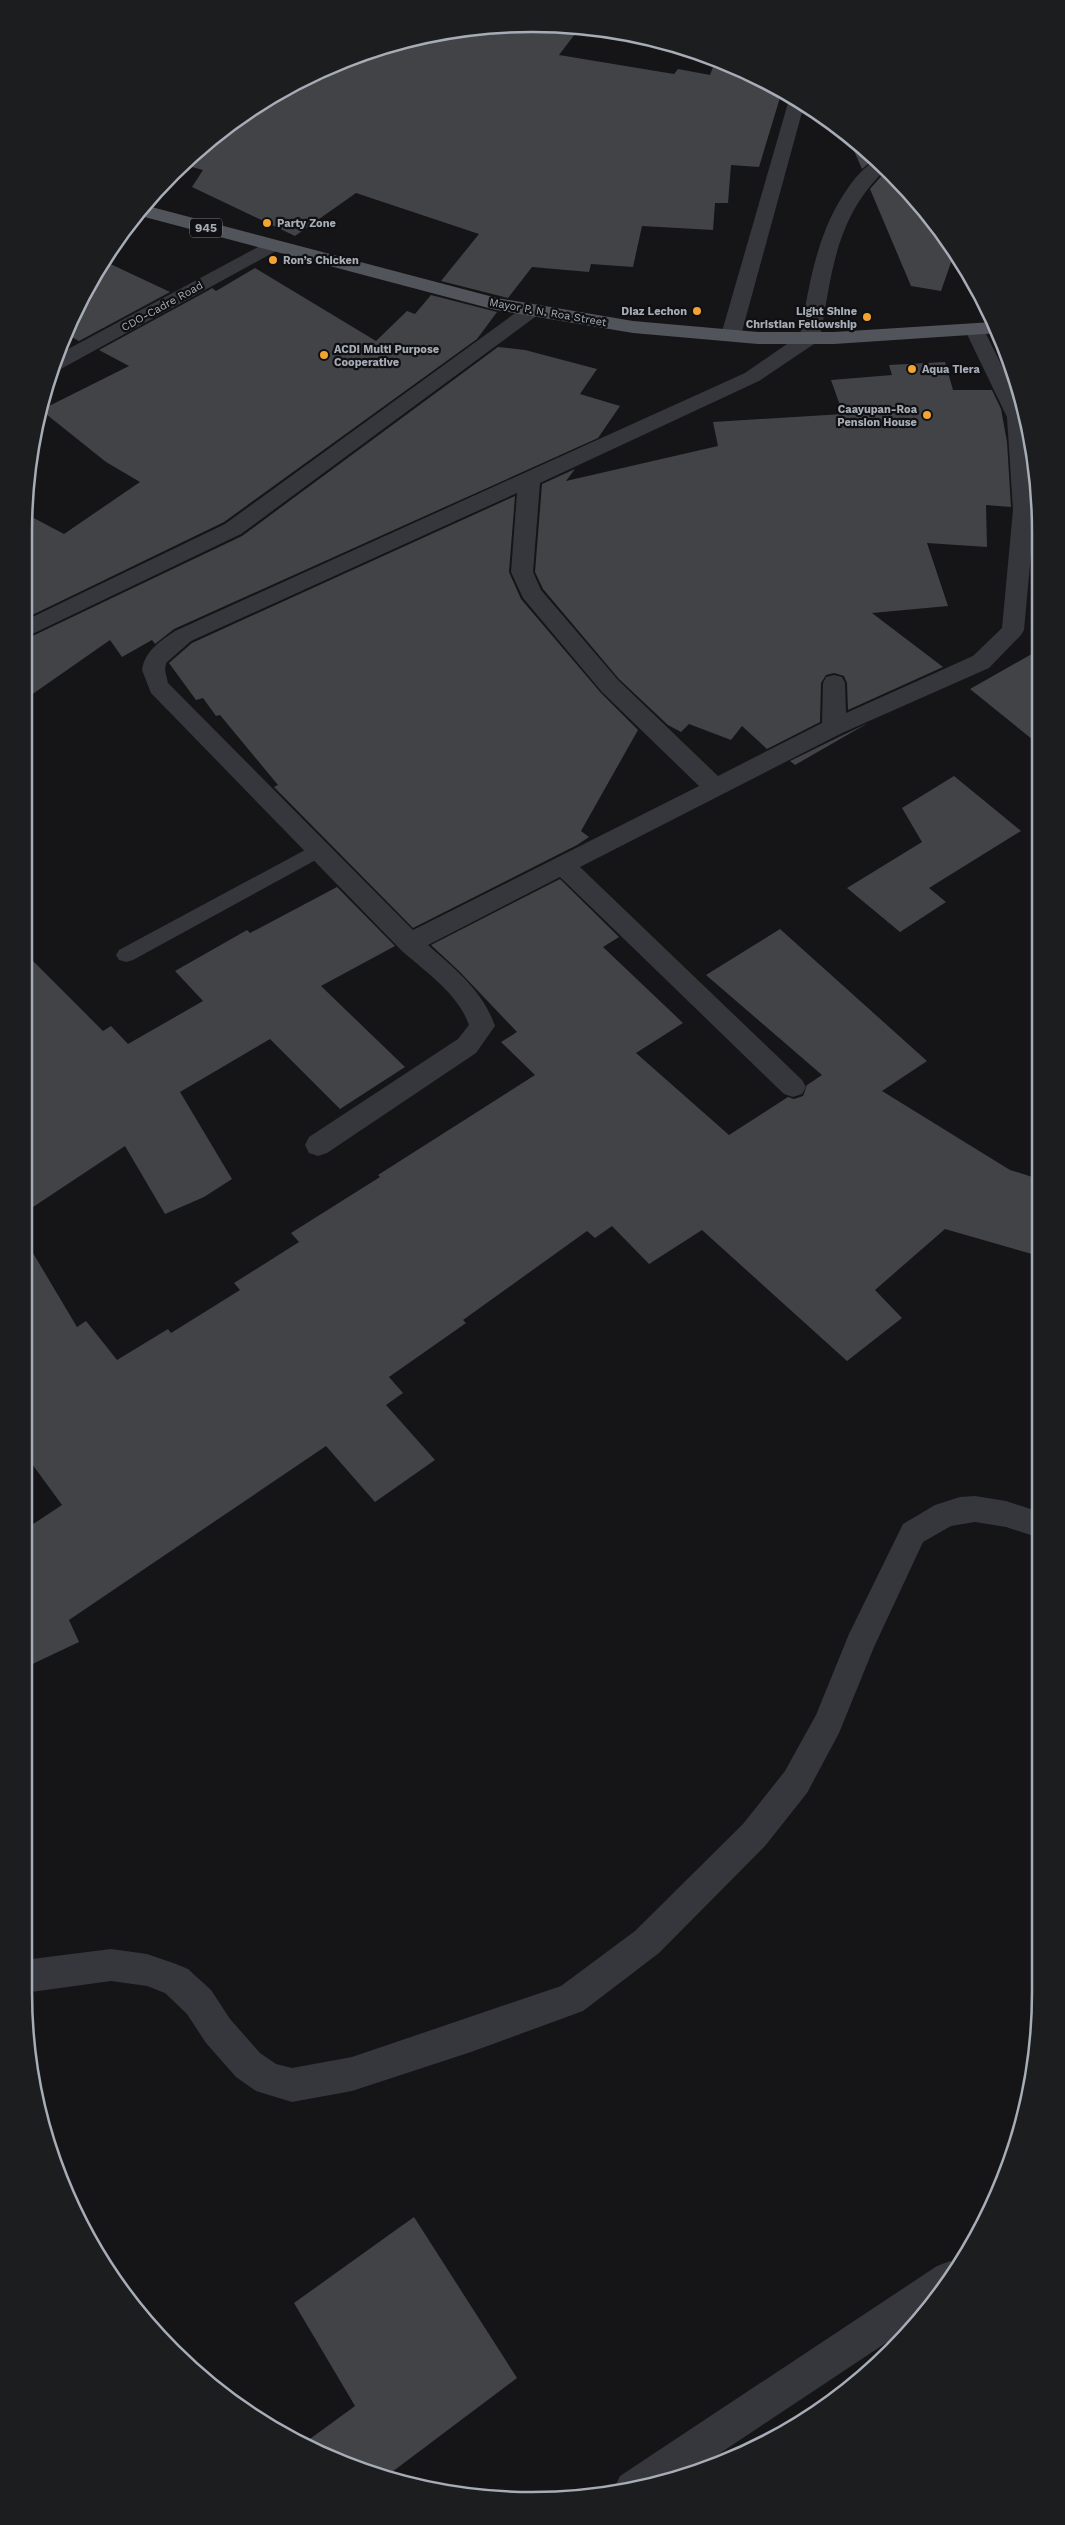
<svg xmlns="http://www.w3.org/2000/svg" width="1065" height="2525" font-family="'Work Sans',sans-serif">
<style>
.building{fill:#414347}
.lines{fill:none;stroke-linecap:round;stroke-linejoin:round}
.service{fill:#36373c;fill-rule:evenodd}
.minor{fill:#36373c;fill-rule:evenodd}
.primary{fill:#52545b;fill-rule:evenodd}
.poi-dot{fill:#f3a330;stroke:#101012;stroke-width:2}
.labels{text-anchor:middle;stroke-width:4.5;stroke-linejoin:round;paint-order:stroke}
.far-poi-label{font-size:11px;font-weight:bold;fill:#a6adb7;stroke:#101012;text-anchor:start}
.far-street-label{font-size:11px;fill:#a6adb7;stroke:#101012}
.shield{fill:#101012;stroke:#797e86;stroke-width:1}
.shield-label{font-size:12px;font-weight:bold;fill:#a6adb7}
.rim{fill:none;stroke:#a6adb7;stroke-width:2.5}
</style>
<rect width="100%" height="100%" fill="#151517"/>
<!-- building -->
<path class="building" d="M500,25L537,26L575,34L559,55L674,74L678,69L710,75L716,59L758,76L782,91L759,167L731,165L728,203H715L713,230L642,226L633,267L591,264L589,272L532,267L508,298L441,281L479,234L356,193L295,236L192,187L203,170L184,165L223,129L308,76L401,41Z
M849,136L873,160L862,169L848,137Z
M885,172L936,223L954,254L941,291L911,286L870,189Z
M104,261L170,292L79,341L66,334L92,278Z
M255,268L376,341L407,311L415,314L431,295L497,312L477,339L224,522L24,619L26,514L64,534L140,482L106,462L41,410L129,366L99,350L209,290L212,288L216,291Z
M498,347L525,350L597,369L580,394L620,406L598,438L174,629L155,644L152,640L122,657L110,640L24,700V640L242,536Z
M945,362L953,390H992L1001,409L1007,442L1011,507L986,505L987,547L927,543L948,606L872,613L943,667L848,710L847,683L844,676L834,673L826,675L821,683L820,722L767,749L742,726L731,740L689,724L681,732L668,725L619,679L543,589L535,572L542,484L575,469L566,481L718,446L713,422L843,414L831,380L892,375L889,365Z
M515,496L509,572L521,599L601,693L638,730L581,831L589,837L577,845L413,928L274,787L278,785L220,715L216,716L203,698L196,700L169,663L192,643Z
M1037,651V673L1038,744L970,689Z
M868,723L795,765L790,761L843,735Z
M954,776L1021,831L929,888L946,902L900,932L847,888L922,842L902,808Z
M560,879L619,937L603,947L683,1023L636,1053L729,1135L788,1097L794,1099L803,1096L807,1085L822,1075L706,975L780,929L927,1061L882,1091L1010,1170L1039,1179V1232L1032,1254L945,1229L875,1290L902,1318L847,1361L702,1230L649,1264L612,1226L595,1238L587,1231L463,1320L466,1323L389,1377L403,1393L386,1405L435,1460L375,1502L326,1446L69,1620L79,1642L24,1668V1530L62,1505L24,1453V1238L77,1327L86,1321L117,1360L168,1329L171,1333L240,1290L234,1283L299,1242L291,1233L380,1177L378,1175L535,1075L501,1042L517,1032L459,971L431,945Z
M337,887L395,946L321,986L405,1067L340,1109L270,1039L180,1092L232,1179L204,1197L165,1214L125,1146L24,1213V952L103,1031L111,1026L128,1044L203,1001L175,971L247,930L250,933Z
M414,2217L517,2378L384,2478L369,2474L303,2444L355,2406L294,2303Z"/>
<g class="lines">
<!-- service -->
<path class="service" d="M318,843L325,845L327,850L325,855L133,960L126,962L119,960L116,955L119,950Z"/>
<!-- minor -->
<path class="minor" d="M790,96L804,105L741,335L738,339L731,341L724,339L721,335Z
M875,161L884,171C835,219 832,273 820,338L817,342L759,381L540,483L533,572L541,590L618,680L718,776L822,723L823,683L826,677L834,675L842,677L845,683L846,713L973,656L1002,628L1013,510L1007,417L965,330L968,326L975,324L982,326L1019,400L1029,436L1035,510L1024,630L1021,635L989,668L842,733L580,867L802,1080L806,1087L802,1094L793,1097L784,1094L560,877L428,945C455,969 483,991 495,1026L476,1053L327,1153L318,1156L309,1153L305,1145L309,1137L458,1039L469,1025C458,993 424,971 401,950L151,693L142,670C145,651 160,641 175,631L745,373L800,335C810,282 817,230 850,185C856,177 865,166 875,161ZM517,493L511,572L523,598L602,692L699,786L413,930L168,683L165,670L166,663L191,641Z
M271,240L278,242L281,246L278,250L59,370L50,372L57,355Z
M532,304L539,306L542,310L539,314L241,534L24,638V621L225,524L525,306Z
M975,1496L1006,1501L1040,1512V1538L1006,1527L975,1522L951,1526L923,1542L874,1647L839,1733L807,1793L765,1846L659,1953L583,2011L471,2052L352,2091L292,2102L256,2091L236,2077L206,2043L187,2014L165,1993L147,1986L111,1981L24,1993V1960L111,1949L147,1954L176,1964L188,1969L211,1990L230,2019L260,2053L276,2064L292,2068L352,2057L561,1986L635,1931L743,1824L785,1771L816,1715L849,1634L903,1524L935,1505L960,1497Z
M950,2261L960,2265L922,2319L684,2477L616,2493L614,2489L620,2476L937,2266Z"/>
<!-- primary -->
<path class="primary" d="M144,205L497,298L633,321L758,332H834L993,322L1000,333L834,344H758L633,333L496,310L137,215Z"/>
</g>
<!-- markers -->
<g class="poi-dot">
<circle cx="267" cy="223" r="5"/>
<circle cx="273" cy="260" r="5"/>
<circle cx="697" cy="311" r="5"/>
<circle cx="867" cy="317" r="5"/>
<circle cx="324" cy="355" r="5"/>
<circle cx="912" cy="369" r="5"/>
<circle cx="927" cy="415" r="5"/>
</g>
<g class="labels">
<!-- far-poi labels -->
<g class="far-poi-label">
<text x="277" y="227">Party Zone</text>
<text x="283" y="264">Ron’s Chicken</text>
<text x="687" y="315" text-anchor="end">Diaz Lechon</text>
<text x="857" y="315" text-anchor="end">Light Shine<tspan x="857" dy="13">Christian Fellowship</tspan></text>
<text x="334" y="353">ACDI Multi Purpose<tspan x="334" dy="13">Cooperative</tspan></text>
<text x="922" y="373">Aqua Tiera</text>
<text x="917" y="413" text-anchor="end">Caayupan-Roa<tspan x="917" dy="13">Pension House</tspan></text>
</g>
<!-- far-street labels -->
<g class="far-street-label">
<text transform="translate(162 306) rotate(-29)" y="4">CDO-Cadre Road</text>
<text transform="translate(548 312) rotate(10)" y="4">Mayor P. N. Roa Street</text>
</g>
<!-- shield labels -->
<rect class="shield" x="190" y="218.5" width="32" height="19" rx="4"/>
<g class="shield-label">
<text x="206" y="232">945</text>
</g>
</g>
<!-- crop -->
<path d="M0 0H1065V2525H0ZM532 32H532A500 500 0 0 1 1032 532V1992A500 500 0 0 1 532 2492H532A500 500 0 0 1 32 1992V532A500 500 0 0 1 532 32Z" fill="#1c1d1f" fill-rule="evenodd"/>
<path class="rim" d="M532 32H532A500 500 0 0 1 1032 532V1992A500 500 0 0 1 532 2492H532A500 500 0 0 1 32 1992V532A500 500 0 0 1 532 32Z"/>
</svg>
